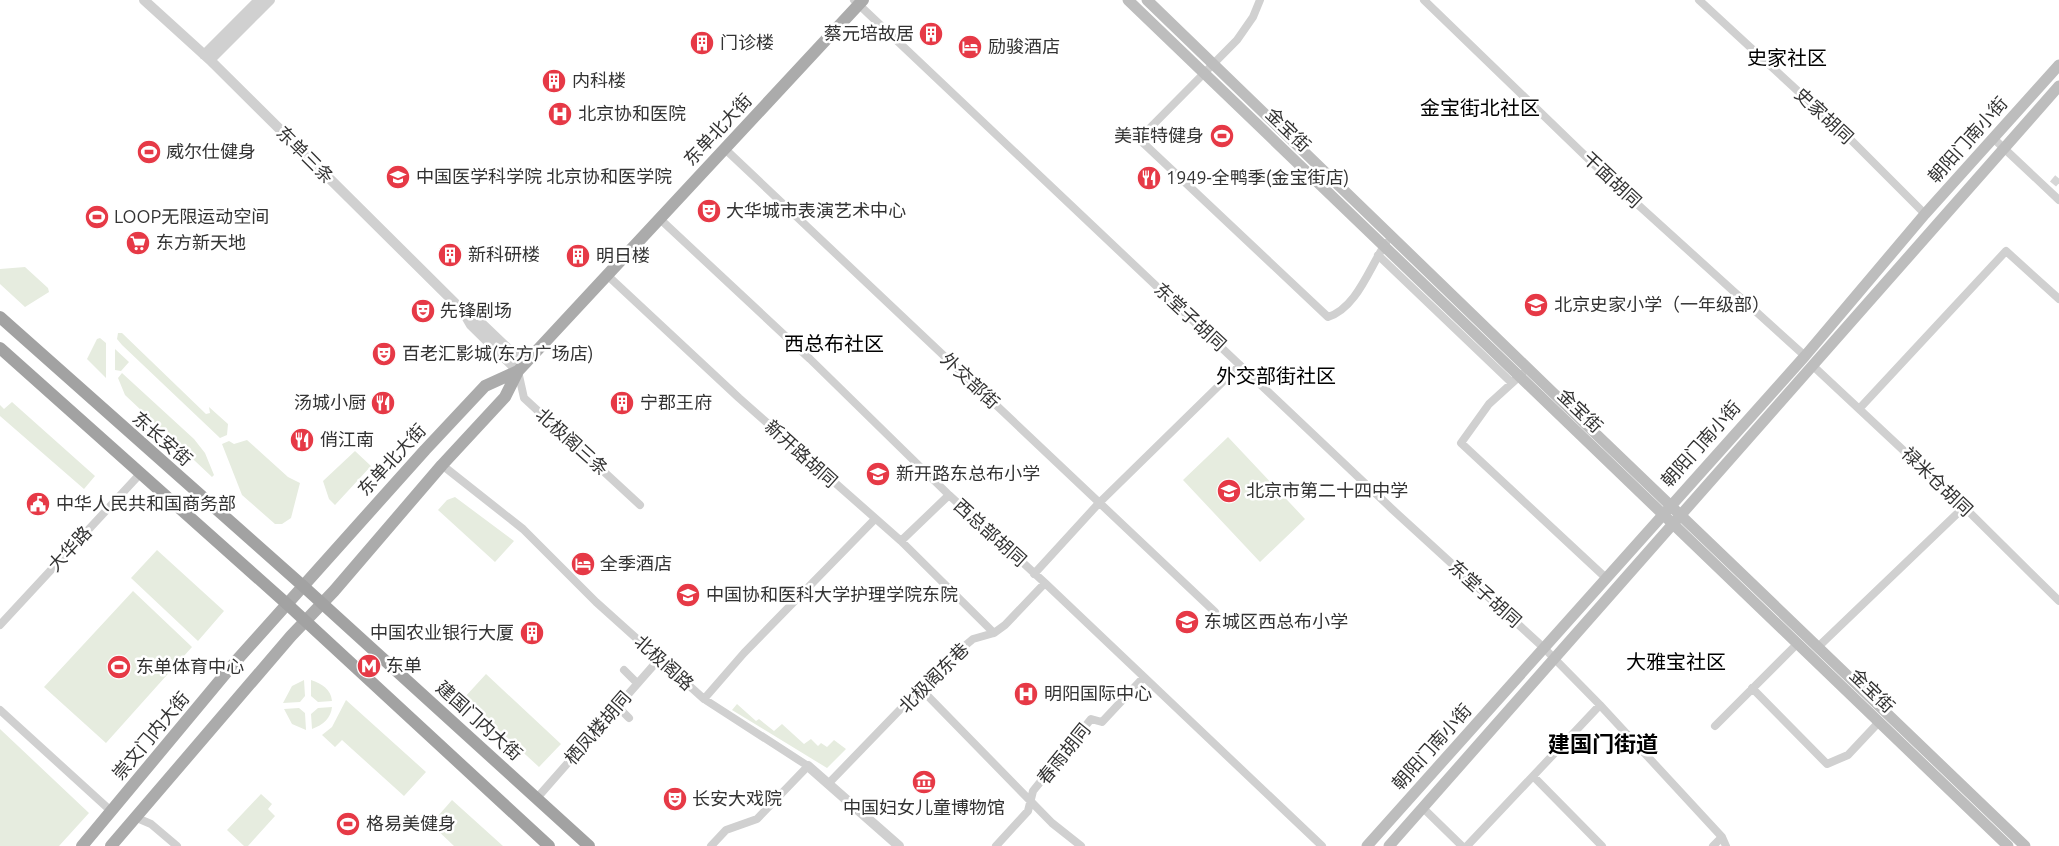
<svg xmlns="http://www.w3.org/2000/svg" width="2059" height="846" font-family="Ubuntu,'Noto Sans SC',sans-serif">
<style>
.green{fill:#e6ecdf}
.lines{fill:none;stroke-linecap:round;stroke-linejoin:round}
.minor-tunnel{stroke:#d6d6d6;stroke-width:8;stroke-dasharray:8 4;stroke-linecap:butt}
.minor{stroke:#d0d0d0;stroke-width:8}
.tertiary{stroke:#d0d0d0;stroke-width:10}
.secondary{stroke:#bdbdbd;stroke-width:11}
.primary{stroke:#ababab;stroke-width:12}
.trunk{stroke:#a2a2a2;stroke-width:12}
.labels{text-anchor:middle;stroke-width:5;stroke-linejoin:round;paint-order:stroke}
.poi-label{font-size:18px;fill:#333;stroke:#fff;text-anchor:start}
.street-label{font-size:18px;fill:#333;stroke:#fff}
.quarter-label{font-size:20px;fill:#000;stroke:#fff}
.district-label{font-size:22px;font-weight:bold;fill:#000;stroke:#fff}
</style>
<rect width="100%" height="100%" fill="#fff"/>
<!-- green -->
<path class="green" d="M25,267L48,288L49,292L25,307L0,284V269Z
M118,333H122L206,414L210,413L209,407L228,424L227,435L220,438L122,345L117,339Z
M100,338L106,343V378L87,359L97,339Z
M115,349L129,362L121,371L115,370Z
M122,373L194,439L205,453L214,475L212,477L125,395L118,378Z
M12,402L95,476L84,489L0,416V405L4,409Z
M1228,437L1305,519L1260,562L1183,480Z
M247,440L288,477L300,483L291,518L282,524H275L242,495L222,444L229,441L234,444Z
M355,451L371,466L335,505L329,499L323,481Z
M455,497L514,541L495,562L438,510L447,500Z
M157,550L224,611L198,641L131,578Z
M133,591L192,647L106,743L44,687Z
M486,674L561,744L539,767L464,698Z
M304,680L305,696L300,702L283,703L292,686Z
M311,680C322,684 331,689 332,701L318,702L311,696Z
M346,700L426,772L404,796L342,740L335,747L322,735L332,727Z
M737,704L756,721L759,719L774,731L782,724L804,744L811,739L818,746L821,743L827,747L834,740L846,749L827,768L732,710Z
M332,707C331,718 323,725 312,729L311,714L318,708Z
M299,708L305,713L306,730L292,724L284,709Z
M0,729L89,813L59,846H0Z
M261,794L272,804L268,809L275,816L248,846H244L227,830Z
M452,800L503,846H454L431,824Z"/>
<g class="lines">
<!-- minor-tunnel -->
<path class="minor-tunnel" d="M2053,184L2059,177"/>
<!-- minor -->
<path class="minor" d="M854,0L1392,509L1544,648L1600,705L1722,837L1726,846
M1260,0L1253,17L1237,40L1139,139L1328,317C1357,308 1370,266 1386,243
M1424,0L1604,174L1805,356
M1699,0L1851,140L1925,214
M1993,138L2059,200
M725,149L1215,612
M660,219L810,359L949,495L1045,583L1322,846
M1378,255L1512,383
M607,275L739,398L901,541L994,633
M1812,365L1964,507L2059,601
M518,371L524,398L640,505
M1522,374L1489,404L1461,443L1606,578
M1859,409L2006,251L2059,299
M442,465L523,529L596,602L704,699L808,766L757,819L726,830L711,846
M901,541L949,495
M1034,574L1099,503L1240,365
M0,625L140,474
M1818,647L1964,507
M624,670L637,683
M1752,688L1827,764L1848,755L1879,722
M921,689L1052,823L1081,846
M704,699L744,653L874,520
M617,706L629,718
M0,710L111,811
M1715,726L1797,644
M1533,776L1602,846
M828,784L949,659L973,639L994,633L1005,625L1045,583
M537,798L660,658
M1423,808L1462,846
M137,818L151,824L177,846
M996,846L1028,811L1033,791L1091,719L1102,722L1144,677
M1467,846L1600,705
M1713,846L1722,837"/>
<!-- tertiary -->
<path class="tertiary" d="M144,0L210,60L464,312L477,319L524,364
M204,55L259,0
M210,60L270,0
M464,313L471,325L518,371
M808,766L899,846"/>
<!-- secondary -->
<path class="secondary" d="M1128,0L2008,846
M1147,0C1438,284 1732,564 2025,846
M1367,846L1805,356L1925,214L2059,65
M1389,846L2059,86"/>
<!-- primary -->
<path class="primary" d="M82,846L236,661L425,450L485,386L518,371
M111,846L291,636L334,591L442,465L505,397L518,371L863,0"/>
<!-- trunk -->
<path class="trunk" d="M0,317L303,586L589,846
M0,348L287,604L549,846"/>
</g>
<!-- icons -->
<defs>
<g id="building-disc" transform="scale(1.25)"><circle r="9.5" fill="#e63946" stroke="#fff"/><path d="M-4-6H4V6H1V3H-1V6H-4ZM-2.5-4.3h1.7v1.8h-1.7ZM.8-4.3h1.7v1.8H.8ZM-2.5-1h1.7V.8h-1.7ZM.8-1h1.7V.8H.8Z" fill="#fff"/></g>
<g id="hotel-disc" transform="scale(1.25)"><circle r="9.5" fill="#e63946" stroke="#fff"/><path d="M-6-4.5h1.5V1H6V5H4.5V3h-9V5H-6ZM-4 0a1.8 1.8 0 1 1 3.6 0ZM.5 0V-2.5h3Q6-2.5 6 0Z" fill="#fff"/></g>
<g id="hospital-disc" transform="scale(1.25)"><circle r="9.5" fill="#e63946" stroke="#fff"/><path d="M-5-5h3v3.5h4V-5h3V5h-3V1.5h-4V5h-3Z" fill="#fff"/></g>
<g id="stadium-disc" transform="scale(1.25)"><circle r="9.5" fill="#e63946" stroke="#fff"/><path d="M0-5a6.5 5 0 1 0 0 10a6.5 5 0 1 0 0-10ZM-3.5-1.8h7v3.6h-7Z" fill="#fff"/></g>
<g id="university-disc" transform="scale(1.25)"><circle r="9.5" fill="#e63946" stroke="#fff"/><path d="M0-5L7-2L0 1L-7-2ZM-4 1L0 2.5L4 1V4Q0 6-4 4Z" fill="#fff"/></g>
<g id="restaurant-disc" transform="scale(1.25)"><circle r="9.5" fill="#e63946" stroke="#fff"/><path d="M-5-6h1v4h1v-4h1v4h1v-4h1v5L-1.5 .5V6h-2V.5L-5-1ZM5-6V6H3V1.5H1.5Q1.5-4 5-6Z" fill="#fff"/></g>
<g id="theatre-disc" transform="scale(1.25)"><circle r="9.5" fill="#e63946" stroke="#fff"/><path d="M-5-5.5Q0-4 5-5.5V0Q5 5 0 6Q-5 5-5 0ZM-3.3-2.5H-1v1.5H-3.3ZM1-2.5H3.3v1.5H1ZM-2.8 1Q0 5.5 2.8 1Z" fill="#fff"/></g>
<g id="supermarket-disc" transform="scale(1.25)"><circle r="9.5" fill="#e63946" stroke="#fff"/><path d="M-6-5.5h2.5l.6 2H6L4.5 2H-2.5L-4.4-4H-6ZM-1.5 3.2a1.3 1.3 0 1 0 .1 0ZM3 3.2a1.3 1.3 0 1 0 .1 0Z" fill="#fff"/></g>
<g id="school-disc" transform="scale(1.25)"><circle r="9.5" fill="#e63946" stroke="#fff"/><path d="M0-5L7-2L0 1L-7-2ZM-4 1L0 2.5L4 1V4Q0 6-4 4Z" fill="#fff"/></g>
<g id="civic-disc" transform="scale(1.25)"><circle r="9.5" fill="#e63946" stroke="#fff"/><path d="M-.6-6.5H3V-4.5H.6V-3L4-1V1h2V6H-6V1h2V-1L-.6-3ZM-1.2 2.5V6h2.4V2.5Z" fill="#fff"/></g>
<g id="metro-disc" transform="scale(1.25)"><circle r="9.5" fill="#e63946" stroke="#fff"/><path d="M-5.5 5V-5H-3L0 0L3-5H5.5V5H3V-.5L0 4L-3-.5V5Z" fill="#fff"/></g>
<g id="museum-disc" transform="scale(1.25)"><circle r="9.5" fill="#e63946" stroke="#fff"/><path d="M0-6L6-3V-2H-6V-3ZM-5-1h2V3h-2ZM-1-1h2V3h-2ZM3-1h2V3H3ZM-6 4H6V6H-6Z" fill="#fff"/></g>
</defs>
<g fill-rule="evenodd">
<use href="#building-disc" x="931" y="34"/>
<use href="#building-disc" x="702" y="43"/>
<use href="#hotel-disc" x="970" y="47"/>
<use href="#building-disc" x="554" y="81"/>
<use href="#hospital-disc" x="560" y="114"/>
<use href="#stadium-disc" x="1222" y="136"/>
<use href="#stadium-disc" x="149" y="152"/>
<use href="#university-disc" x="398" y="177"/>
<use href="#restaurant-disc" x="1149" y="178"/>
<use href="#theatre-disc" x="709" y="211"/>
<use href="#stadium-disc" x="97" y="217"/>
<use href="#supermarket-disc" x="138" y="243"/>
<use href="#building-disc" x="450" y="255"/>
<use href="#building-disc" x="578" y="256"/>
<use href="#school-disc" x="1536" y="305"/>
<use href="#theatre-disc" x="423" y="311"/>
<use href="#theatre-disc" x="384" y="354"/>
<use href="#restaurant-disc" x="383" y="403"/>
<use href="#building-disc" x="622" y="403"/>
<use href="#restaurant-disc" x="302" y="440"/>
<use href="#school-disc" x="878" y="474"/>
<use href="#school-disc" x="1229" y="491"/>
<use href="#civic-disc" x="38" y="504"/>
<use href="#hotel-disc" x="583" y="564"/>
<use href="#university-disc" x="688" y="595"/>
<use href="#school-disc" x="1187" y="622"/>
<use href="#building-disc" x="532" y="633"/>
<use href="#metro-disc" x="369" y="666"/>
<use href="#stadium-disc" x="119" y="667"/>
<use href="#hospital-disc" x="1026" y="694"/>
<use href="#museum-disc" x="924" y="782"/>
<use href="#theatre-disc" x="675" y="799"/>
<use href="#stadium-disc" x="348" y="824"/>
</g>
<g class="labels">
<!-- poi labels -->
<g class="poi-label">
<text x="914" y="40" text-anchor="end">蔡元培故居</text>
<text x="720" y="49">门诊楼</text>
<text x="988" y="53">励骏酒店</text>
<text x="572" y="87">内科楼</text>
<text x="578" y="120">北京协和医院</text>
<text x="1204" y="142" text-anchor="end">美菲特健身</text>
<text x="166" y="158">威尔仕健身</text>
<text x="416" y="183">中国医学科学院 北京协和医学院</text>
<text x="1166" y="184">1949-全鸭季(金宝街店)</text>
<text x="726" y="217">大华城市表演艺术中心</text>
<text x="114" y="223">LOOP无限运动空间</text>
<text x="156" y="249">东方新天地</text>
<text x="468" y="261">新科研楼</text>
<text x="596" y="262">明日楼</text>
<text x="1554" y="311">北京史家小学（一年级部）</text>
<text x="440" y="317">先锋剧场</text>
<text x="402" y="360">百老汇影城(东方广场店)</text>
<text x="366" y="409" text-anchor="end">汤城小厨</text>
<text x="640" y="409">宁郡王府</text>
<text x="320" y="446">俏江南</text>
<text x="896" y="480">新开路东总布小学</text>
<text x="1246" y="497">北京市第二十四中学</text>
<text x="56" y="510">中华人民共和国商务部</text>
<text x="600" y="570">全季酒店</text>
<text x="706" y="601">中国协和医科大学护理学院东院</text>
<text x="1204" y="628">东城区西总布小学</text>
<text x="514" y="639" text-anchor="end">中国农业银行大厦</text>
<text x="386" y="672">东单</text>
<text x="136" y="673">东单体育中心</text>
<text x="1044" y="700">明阳国际中心</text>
<text x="692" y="805">长安大戏院</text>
<text x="924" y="814" text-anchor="middle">中国妇女儿童博物馆</text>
<text x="366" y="830">格易美健身</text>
</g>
<!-- street labels -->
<g class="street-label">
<text transform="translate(1824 116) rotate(43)" y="6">史家胡同</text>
<text transform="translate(718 130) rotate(-47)" y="6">东单北大街</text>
<text transform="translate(1288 130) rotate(44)" y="6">金宝街</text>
<text transform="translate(1968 140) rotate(-48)" y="6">朝阳门南小街</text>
<text transform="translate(305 155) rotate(45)" y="6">东单三条</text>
<text transform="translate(1612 180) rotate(43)" y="6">干面胡同</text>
<text transform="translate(1190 317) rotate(43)" y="6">东堂子胡同</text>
<text transform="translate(970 381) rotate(43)" y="6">外交部街</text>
<text transform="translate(1580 411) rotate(44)" y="6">金宝街</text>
<text transform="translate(162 439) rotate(41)" y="6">东长安街</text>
<text transform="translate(572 442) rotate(42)" y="6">北极阁三条</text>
<text transform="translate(1701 444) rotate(-48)" y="6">朝阳门南小街</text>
<text transform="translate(801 454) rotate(42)" y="6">新开路胡同</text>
<text transform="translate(392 460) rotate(-47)" y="6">东单北大街</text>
<text transform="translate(1937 482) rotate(44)" y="6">禄米仓胡同</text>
<text transform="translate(990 533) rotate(42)" y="6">西总部胡同</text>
<text transform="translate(70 549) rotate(-47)" y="6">大华路</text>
<text transform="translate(1485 594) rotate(42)" y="6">东堂子胡同</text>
<text transform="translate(664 663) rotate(42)" y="6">北极阁路</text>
<text transform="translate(934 678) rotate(-45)" y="6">北极阁东巷</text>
<text transform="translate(1872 691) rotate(44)" y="6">金宝街</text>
<text transform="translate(479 721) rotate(42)" y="6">建国门内大街</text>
<text transform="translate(598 728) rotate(-49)" y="6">栖凤楼胡同</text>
<text transform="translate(151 736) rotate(-50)" y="6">崇文门内大街</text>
<text transform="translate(1432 747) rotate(-48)" y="6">朝阳门南小街</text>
<text transform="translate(1064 754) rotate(-51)" y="6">春雨胡同</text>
</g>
<!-- quarter labels -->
<g class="quarter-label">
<text x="1787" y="65">史家社区</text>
<text x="1480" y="115">金宝街北社区</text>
<text x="834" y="351">西总布社区</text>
<text x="1276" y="383">外交部街社区</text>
<text x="1676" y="669">大雅宝社区</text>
</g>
<!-- district labels -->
<g class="district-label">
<text x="1603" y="752">建国门街道</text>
</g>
</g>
</svg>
